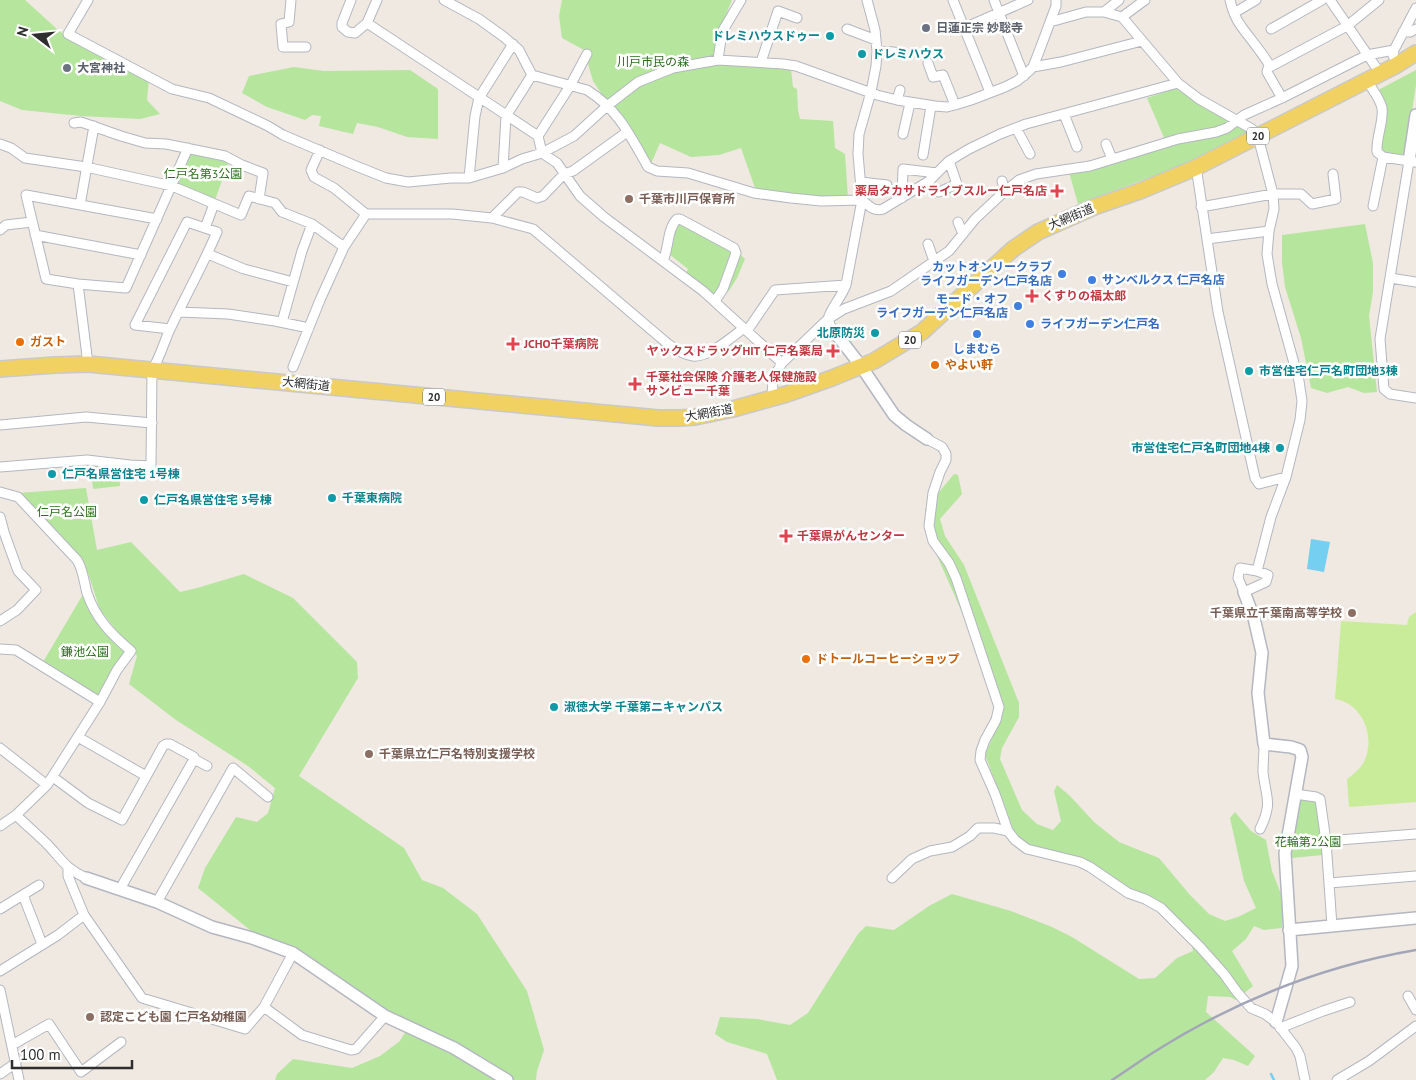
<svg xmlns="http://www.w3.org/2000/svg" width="1416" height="1080" font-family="'PT Sans','Noto Sans JP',sans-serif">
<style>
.green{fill:#b6e59e}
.pitch{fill:#c9ec9a}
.water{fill:#75cff0}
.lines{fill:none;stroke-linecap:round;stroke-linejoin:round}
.stream{stroke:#75cff0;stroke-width:2.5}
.minor-casing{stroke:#b4b7c1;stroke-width:11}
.tertiary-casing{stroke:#b4b7c1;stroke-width:14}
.primary-casing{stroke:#c9c9c9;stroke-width:18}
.minor{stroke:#fff;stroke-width:9}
.tertiary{stroke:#fff;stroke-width:11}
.primary{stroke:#f2d163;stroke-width:15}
.rail{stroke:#a3a6b8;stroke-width:2.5}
.worship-dot{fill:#6b7280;stroke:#fff;stroke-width:2}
.culture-dot{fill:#0f9aa8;stroke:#fff;stroke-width:2}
.health-dot{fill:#e0444e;stroke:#fff;stroke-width:2}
.education-dot{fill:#8d6e63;stroke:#fff;stroke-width:2}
.shop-dot{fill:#3f7fe0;stroke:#fff;stroke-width:2}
.food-dot{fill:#e8710a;stroke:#fff;stroke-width:2}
.labels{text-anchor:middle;stroke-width:5;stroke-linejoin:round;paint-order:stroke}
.shield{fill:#fff;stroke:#6d6d6d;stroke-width:1}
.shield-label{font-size:11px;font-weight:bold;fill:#2e2e2e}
.worship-label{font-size:12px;font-weight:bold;fill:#5b616d;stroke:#fff;text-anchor:start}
.culture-label{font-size:12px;font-weight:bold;fill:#0d838f;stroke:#fff;text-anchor:start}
.park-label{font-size:12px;fill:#2c6e1b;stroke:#fff}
.health-label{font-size:12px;font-weight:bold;fill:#be3a42;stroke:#fff;text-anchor:start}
.education-label{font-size:12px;font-weight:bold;fill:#785e54;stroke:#fff;text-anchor:start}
.street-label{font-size:12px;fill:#2e2e2e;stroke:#fff}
.shop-label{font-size:12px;font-weight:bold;fill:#366cbe;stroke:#fff;text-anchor:end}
.food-label{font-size:12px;font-weight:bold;fill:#c56008;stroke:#fff;text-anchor:start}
</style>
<rect width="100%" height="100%" fill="#efe9e1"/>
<!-- green -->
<path class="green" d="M0,0H25L57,29L71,40L149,78L147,100L160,114L140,119L81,116L22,110L0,101Z
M562,0H732L721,27L715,61L791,69L793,87L797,89L798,110L800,119L833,121L835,148L845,154L848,198L791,196L755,188L741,148L719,155L691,157L660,143L650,166L593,81L584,50L562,38L559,16Z
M294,67L324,71L410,70L438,89V139L407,137L378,127L357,123L353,134L319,126L321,116L312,115L305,120L267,107L242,93L249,76Z
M1416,70V85L1406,151L1401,155L1384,152L1381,147L1387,106L1379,92L1380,89Z
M1179,87L1232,121L1217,129L1197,130L1165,140L1147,98Z
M1241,125L1250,131V135L1197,160L1078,204L1069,172L1168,144L1219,134Z
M191,153L229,161L215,200L178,184Z
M679,222L730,250L731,252L719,286L714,294H712L686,273L688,269L669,254L670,241Z
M1365,224L1373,263V292L1369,316L1377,392L1364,393L1348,387L1327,393L1311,388L1301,338L1285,287L1282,263V235Z
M738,252L745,259L737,278L729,291L725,289Z
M94,465L119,467L120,486L93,489L91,467Z
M954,474L958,475L962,494L940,519L945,536L964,565L1019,703V717L1002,748L1000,759L1022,810L1037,824L1053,830L1061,821L1054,791L1057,785L1070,796L1094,822L1119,842L1159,858L1190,895L1209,914L1225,921L1238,917L1256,908L1244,881L1230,818L1235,812L1251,831L1266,840L1272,871L1283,899L1282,928L1264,930L1254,926L1246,939L1232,951L1253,986L1236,1000L1230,997L1208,996L1206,1012L1255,1056L1248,1066L1234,1060L1223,1058L1214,1072L1205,1080H777L767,1054L727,1042L715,1034L720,1017L757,1019L790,1025L808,1013L858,934L866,926L894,930L929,906L952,894L1011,911L1052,927L1072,937L1139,979L1155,978L1177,958L1193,951L1189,931L1158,900L1132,889L1082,858L1017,842L1006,809L985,755L994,734L1000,699L928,535L925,509Z
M86,488L97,550L131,542L180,592L197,588L244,574L293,598L357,662L358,678L299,776L404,848L422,880L443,888L477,914L527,991L544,1050L537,1071L536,1080H275L277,1074L293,1059L352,1068L380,1056L400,1041L410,1024L250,930L198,888L205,868L236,817L257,822L268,813L275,788L248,766L176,720L129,684L137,656L100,610L88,573L79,554L76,555L18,493Z
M85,591L99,624L129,650L100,694L96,695L43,662Z
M1300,798L1316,800L1320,805L1323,855L1291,858Z"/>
<!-- pitch -->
<path class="pitch" d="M1416,612V802L1349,807L1347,779C1354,774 1360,769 1364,762C1376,738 1363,703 1335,699L1341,621L1407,625L1409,617Z"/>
<!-- water -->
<path class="water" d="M1311,539L1330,542L1324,572L1307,569Z"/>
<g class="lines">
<!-- stream -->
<path class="stream" d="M1271,1074L1274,1080"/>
<!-- minor casing -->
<g class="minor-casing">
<path id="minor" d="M88,0L68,34L172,89L209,98L268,126L283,135L356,166L386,178L408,182L451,178H469L503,168L522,159L542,153L574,136L607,106L638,82L673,68L718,60L783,64L796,66L877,95L897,100L935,106L947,107L955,105L971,100L1005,87L1017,81L1029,71L1033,67L1040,49L1056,6V0
M291,0L289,22L281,24L283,47H306
M351,0L342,23V27L348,32L355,33L367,23L377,0
M444,0L479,19L504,37L519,50L532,75L587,90C619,110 630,136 648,167L657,171L688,173L754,193L791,198L821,201L862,200C869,206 874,212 883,209L929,181L949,161L969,149L1000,134L1026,124L1178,83
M953,0L990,92
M994,0L1024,76
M1230,0C1232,9 1235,18 1241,26C1251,40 1262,52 1270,66
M1330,0L1380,73
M1104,12L1119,0
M1234,13L1256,0
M1122,17L1145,0
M1050,22L1086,12H1104L1122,17L1178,83L1199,99L1252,129L1258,137L1273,194L1274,209L1269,231L1267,254L1272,284L1299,381L1302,401L1300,420L1286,477L1271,517L1257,571
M367,23L538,136
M964,28L1028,0
M847,29L876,40
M1271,29L1322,0
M1403,32H1410L1416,29
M877,51L894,52
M587,54L570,86L538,136L542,153L557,163L580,196L604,217L703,291L782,363
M1393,56L1394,50L1416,8
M718,60L722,32L741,0
M761,62L778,11L797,18
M928,63L933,77L943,75L955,105
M1033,67L1061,62L1142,41
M1367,80C1371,88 1380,98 1382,108C1384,121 1376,137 1377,152L1383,157L1416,162
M1282,98L1267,72L1268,68L1347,26L1379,0
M897,100L900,90
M1064,114L1077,147
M74,123L81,122L121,136L145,143L166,144L225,156L242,165L263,173L259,199
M1016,128L1030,154
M903,134L910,103
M0,144L11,148L25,158L86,167L172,186L241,215L249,196L275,203L282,212L312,224L344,247
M1106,144L1112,159
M320,150L311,170L314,177L334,188L366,214H452L492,218L533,229L668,344C675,349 684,355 693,356C708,358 732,337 744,328
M923,155L931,106
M1409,161L1380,339L1384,389L1390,394L1416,398
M503,168L506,116L532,75
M1195,168L1197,173L1218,312L1255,478L1259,484L1286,477
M469,178L475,116L479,98L513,44
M1002,181L1005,191
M861,182L887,185
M939,192L957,184L949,161
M902,198L903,169L937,173
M80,205L94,126
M1373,206L1383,157
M1201,207L1273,194H1301L1312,204L1336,199L1333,174
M492,218L518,192H523L537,198L543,196L564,174L573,171L627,132
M157,219L26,195L46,279L78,284L126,288L188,148
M958,222L963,234
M205,228L214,204
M0,230L6,225L32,222
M35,235L141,255
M1207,239L1269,231
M928,244L934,261
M208,254L244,269L293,282
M663,261C669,248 667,229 677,219H680L734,248L736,253L723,289L715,301
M1390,278L1416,282
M78,284L88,364
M179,312L228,314L275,321L309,328
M282,322L302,251L312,224
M747,331L775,290L846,285
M837,335L830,325L828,319C831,308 841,298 846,285L862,200L858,154L859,134L871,92L876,66L877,51L875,30L867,0
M293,367L320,300L344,247L366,214
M772,398L773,378L782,363L828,319L844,309L891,291L949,251L975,219L1005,191L1019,180L1036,174L1090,166L1178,139L1216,132L1227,128L1244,115L1282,98L1367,55L1394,50
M0,425L86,417L152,423
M927,439L942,447L946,454V460L940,472L933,493L929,526L933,541L949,563L956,578L999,707L996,720L985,740L981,751L980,760L995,794L1008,831L1015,840L1027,849L1080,862L1090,867L1128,893L1145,899L1161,908L1200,947L1224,974L1237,992L1251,1008L1265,1014L1276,1022L1296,1048L1300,1056L1305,1080
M0,467L87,460L130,465L151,466L152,370C161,356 164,341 171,327C186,295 203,265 217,232L187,222L135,325L170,329
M0,492L18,497L77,560C83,569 84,582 87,593C96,619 111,634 131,651L117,670L100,702L47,785L16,815L0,826
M0,517L4,532L18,571L36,590L17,610L0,621
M1240,568L1257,571L1268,575L1266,582L1244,592L1238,578Z
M0,649L16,650L100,702
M78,737L146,776
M0,748L47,785
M194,759L207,766
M53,777L88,803L122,820L163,746L166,744H170L194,757L193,761L120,889
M1295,794L1316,797L1320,799L1326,841L1332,926
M16,815C26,825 38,835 48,845C63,861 65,868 86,878
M1260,829C1273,802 1266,799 1263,772C1263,763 1264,753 1264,744
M1326,841L1416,834
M68,868V876L84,915L142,998L245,1029L264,1007L293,953
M892,878L912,859L930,851L952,847L970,836L978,828H994L1008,831
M1329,883L1416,876
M23,895L42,944
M157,902L233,768L268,797
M0,909L39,885
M0,971L58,935L84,915
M0,990L19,1080
M1408,996L1416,1010
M264,1007L302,1035L351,1050L356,1049L385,1016
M1280,1028L1323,1011L1350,1002
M12,1045L49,1024L81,1072L121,1042
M0,1074L16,1063
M1337,1080L1369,1061L1416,1026"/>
</g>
<!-- tertiary casing -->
<g class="tertiary-casing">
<path id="tertiary" d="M1409,161L1416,115
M837,335L861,366L894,415L906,425L927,439
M1244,592L1254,618L1262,653L1258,693L1264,744L1291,747L1300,750L1302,757L1285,853L1292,966L1276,1022
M86,878L157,902L212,927L252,938L293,953L385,1016L454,1048L507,1080
M1289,930L1416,918"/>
</g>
<!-- primary casing -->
<g class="primary-casing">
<path id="primary" d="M0,369L55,365L88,364L658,418H680L695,417L733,409L787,394L832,378L874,361L922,332L1013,249L1038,232L1094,207L1140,191L1195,168L1395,66L1416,53"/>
</g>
<!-- minor -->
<use href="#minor" class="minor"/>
<!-- tertiary -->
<use href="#tertiary" class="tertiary"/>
<!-- primary -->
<use href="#primary" class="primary"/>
<!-- rail -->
<path class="rail" d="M1112,1080C1126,1071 1140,1061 1154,1052C1233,1002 1323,966 1416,950"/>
</g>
<!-- markers -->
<g class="worship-dot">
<circle cx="926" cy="28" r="5"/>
<circle cx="67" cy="68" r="5"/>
</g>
<g class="culture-dot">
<circle cx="830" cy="36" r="5"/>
<circle cx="862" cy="54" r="5"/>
<circle cx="875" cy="333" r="5"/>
<circle cx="1249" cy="371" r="5"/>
<circle cx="1280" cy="448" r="5"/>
<circle cx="52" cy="474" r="5"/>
<circle cx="332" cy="498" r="5"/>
<circle cx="144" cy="500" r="5"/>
<circle cx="554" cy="707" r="5"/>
</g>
<g class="health-dot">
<path d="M1054.5 183.5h5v5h5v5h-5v5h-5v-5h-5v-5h5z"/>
<path d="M1029.5 288.5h5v5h5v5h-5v5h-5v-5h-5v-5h5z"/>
<path d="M510.5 336.5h5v5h5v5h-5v5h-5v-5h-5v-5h5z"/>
<path d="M830.5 343.5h5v5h5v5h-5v5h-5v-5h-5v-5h5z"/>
<path d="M632.5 376.5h5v5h5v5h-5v5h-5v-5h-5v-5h5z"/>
<path d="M783.5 528.5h5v5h5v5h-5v5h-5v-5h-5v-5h5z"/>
</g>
<g class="education-dot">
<circle cx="629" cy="199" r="5"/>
<circle cx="1352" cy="613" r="5"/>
<circle cx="369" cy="754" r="5"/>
<circle cx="90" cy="1017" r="5"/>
</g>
<g class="shop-dot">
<circle cx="1062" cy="274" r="5"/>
<circle cx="1092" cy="280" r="5"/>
<circle cx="1018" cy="306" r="5"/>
<circle cx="1030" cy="324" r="5"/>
<circle cx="977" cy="334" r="5"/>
</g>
<g class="food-dot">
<circle cx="20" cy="342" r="5"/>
<circle cx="935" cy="365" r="5"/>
<circle cx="806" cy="659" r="5"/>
</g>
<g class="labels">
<!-- shield labels -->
<g class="shield">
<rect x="1247" y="127.5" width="22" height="17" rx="4"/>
<rect x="899" y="331.5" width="22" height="17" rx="4"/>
<rect x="423" y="388.5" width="22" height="17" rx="4"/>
</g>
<g class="shield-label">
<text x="1258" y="140">20</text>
<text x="910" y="344">20</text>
<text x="434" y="401">20</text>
</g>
<!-- worship labels -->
<g class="worship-label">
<text x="936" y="32">日蓮正宗 妙聡寺</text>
<text x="77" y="72">大宮神社</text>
</g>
<!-- culture labels -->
<g class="culture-label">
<text x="820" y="40" text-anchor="end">ドレミハウスドゥー</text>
<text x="872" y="58">ドレミハウス</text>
<text x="865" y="337" text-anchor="end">北原防災</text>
<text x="1259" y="375">市営住宅仁戸名町団地3棟</text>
<text x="1270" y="452" text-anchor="end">市営住宅仁戸名町団地4棟</text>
<text x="62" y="478">仁戸名県営住宅 1号棟</text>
<text x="342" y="502">千葉東病院</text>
<text x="154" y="504">仁戸名県営住宅 3号棟</text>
<text x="564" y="711">淑徳大学 千葉第ニキャンパス</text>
</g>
<!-- park labels -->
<g class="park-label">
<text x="653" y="66">川戸市民の森</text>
<text x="203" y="178">仁戸名第3公園</text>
<text x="67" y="516">仁戸名公園</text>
<text x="85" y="656">鎌池公園</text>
<text x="1308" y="846">花輪第2公園</text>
</g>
<!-- health labels -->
<g class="health-label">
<text x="1047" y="195" text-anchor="end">薬局タカサドライブスルー仁戸名店</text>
<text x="1042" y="300">くすりの福太郎</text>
<text x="524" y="348">JCHO千葉病院</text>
<text x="823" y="355" text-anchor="end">ヤックスドラッグHIT 仁戸名薬局</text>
<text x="646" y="381">千葉社会保険 介護老人保健施設<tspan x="646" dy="14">サンビュー千葉</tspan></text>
<text x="797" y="540">千葉県がんセンター</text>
</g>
<!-- education labels -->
<g class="education-label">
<text x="639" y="203">千葉市川戸保育所</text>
<text x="1342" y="617" text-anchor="end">千葉県立千葉南高等学校</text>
<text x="379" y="758">千葉県立仁戸名特別支援学校</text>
<text x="100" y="1021">認定こども園 仁戸名幼稚園</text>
</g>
<!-- street labels -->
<g class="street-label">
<text transform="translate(1071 217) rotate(-23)" y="4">大網街道</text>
<text transform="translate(306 384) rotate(6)" y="4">大網街道</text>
<text transform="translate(709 413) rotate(-10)" y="4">大網街道</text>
</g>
<!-- shop labels -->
<g class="shop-label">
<text x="1052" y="271">カットオンリークラブ<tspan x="1052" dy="14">ライフガーデン仁戸名店</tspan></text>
<text x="1102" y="284" text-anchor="start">サンベルクス 仁戸名店</text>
<text x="1008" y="303">モード・オフ<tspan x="1008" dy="14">ライフガーデン仁戸名店</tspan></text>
<text x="1040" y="328" text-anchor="start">ライフガーデン仁戸名</text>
<text x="977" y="353" text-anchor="middle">しまむら</text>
</g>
<!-- food labels -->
<g class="food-label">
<text x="30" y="346">ガスト</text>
<text x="945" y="369">やよい軒</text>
<text x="816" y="663">ドトールコーヒーショップ</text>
</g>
</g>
<!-- north arrow -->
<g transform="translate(35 35) rotate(286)" stroke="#ffffff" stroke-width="4" paint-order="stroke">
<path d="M0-4L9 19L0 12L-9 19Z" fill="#2e2e2e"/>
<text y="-8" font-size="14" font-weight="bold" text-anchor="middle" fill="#2e2e2e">N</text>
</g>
<!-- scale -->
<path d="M12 1060v8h120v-8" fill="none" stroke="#2e2e2e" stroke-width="2.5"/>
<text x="20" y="1060" font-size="15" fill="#2e2e2e" stroke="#ffffff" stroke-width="4" paint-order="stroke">100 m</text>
</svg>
